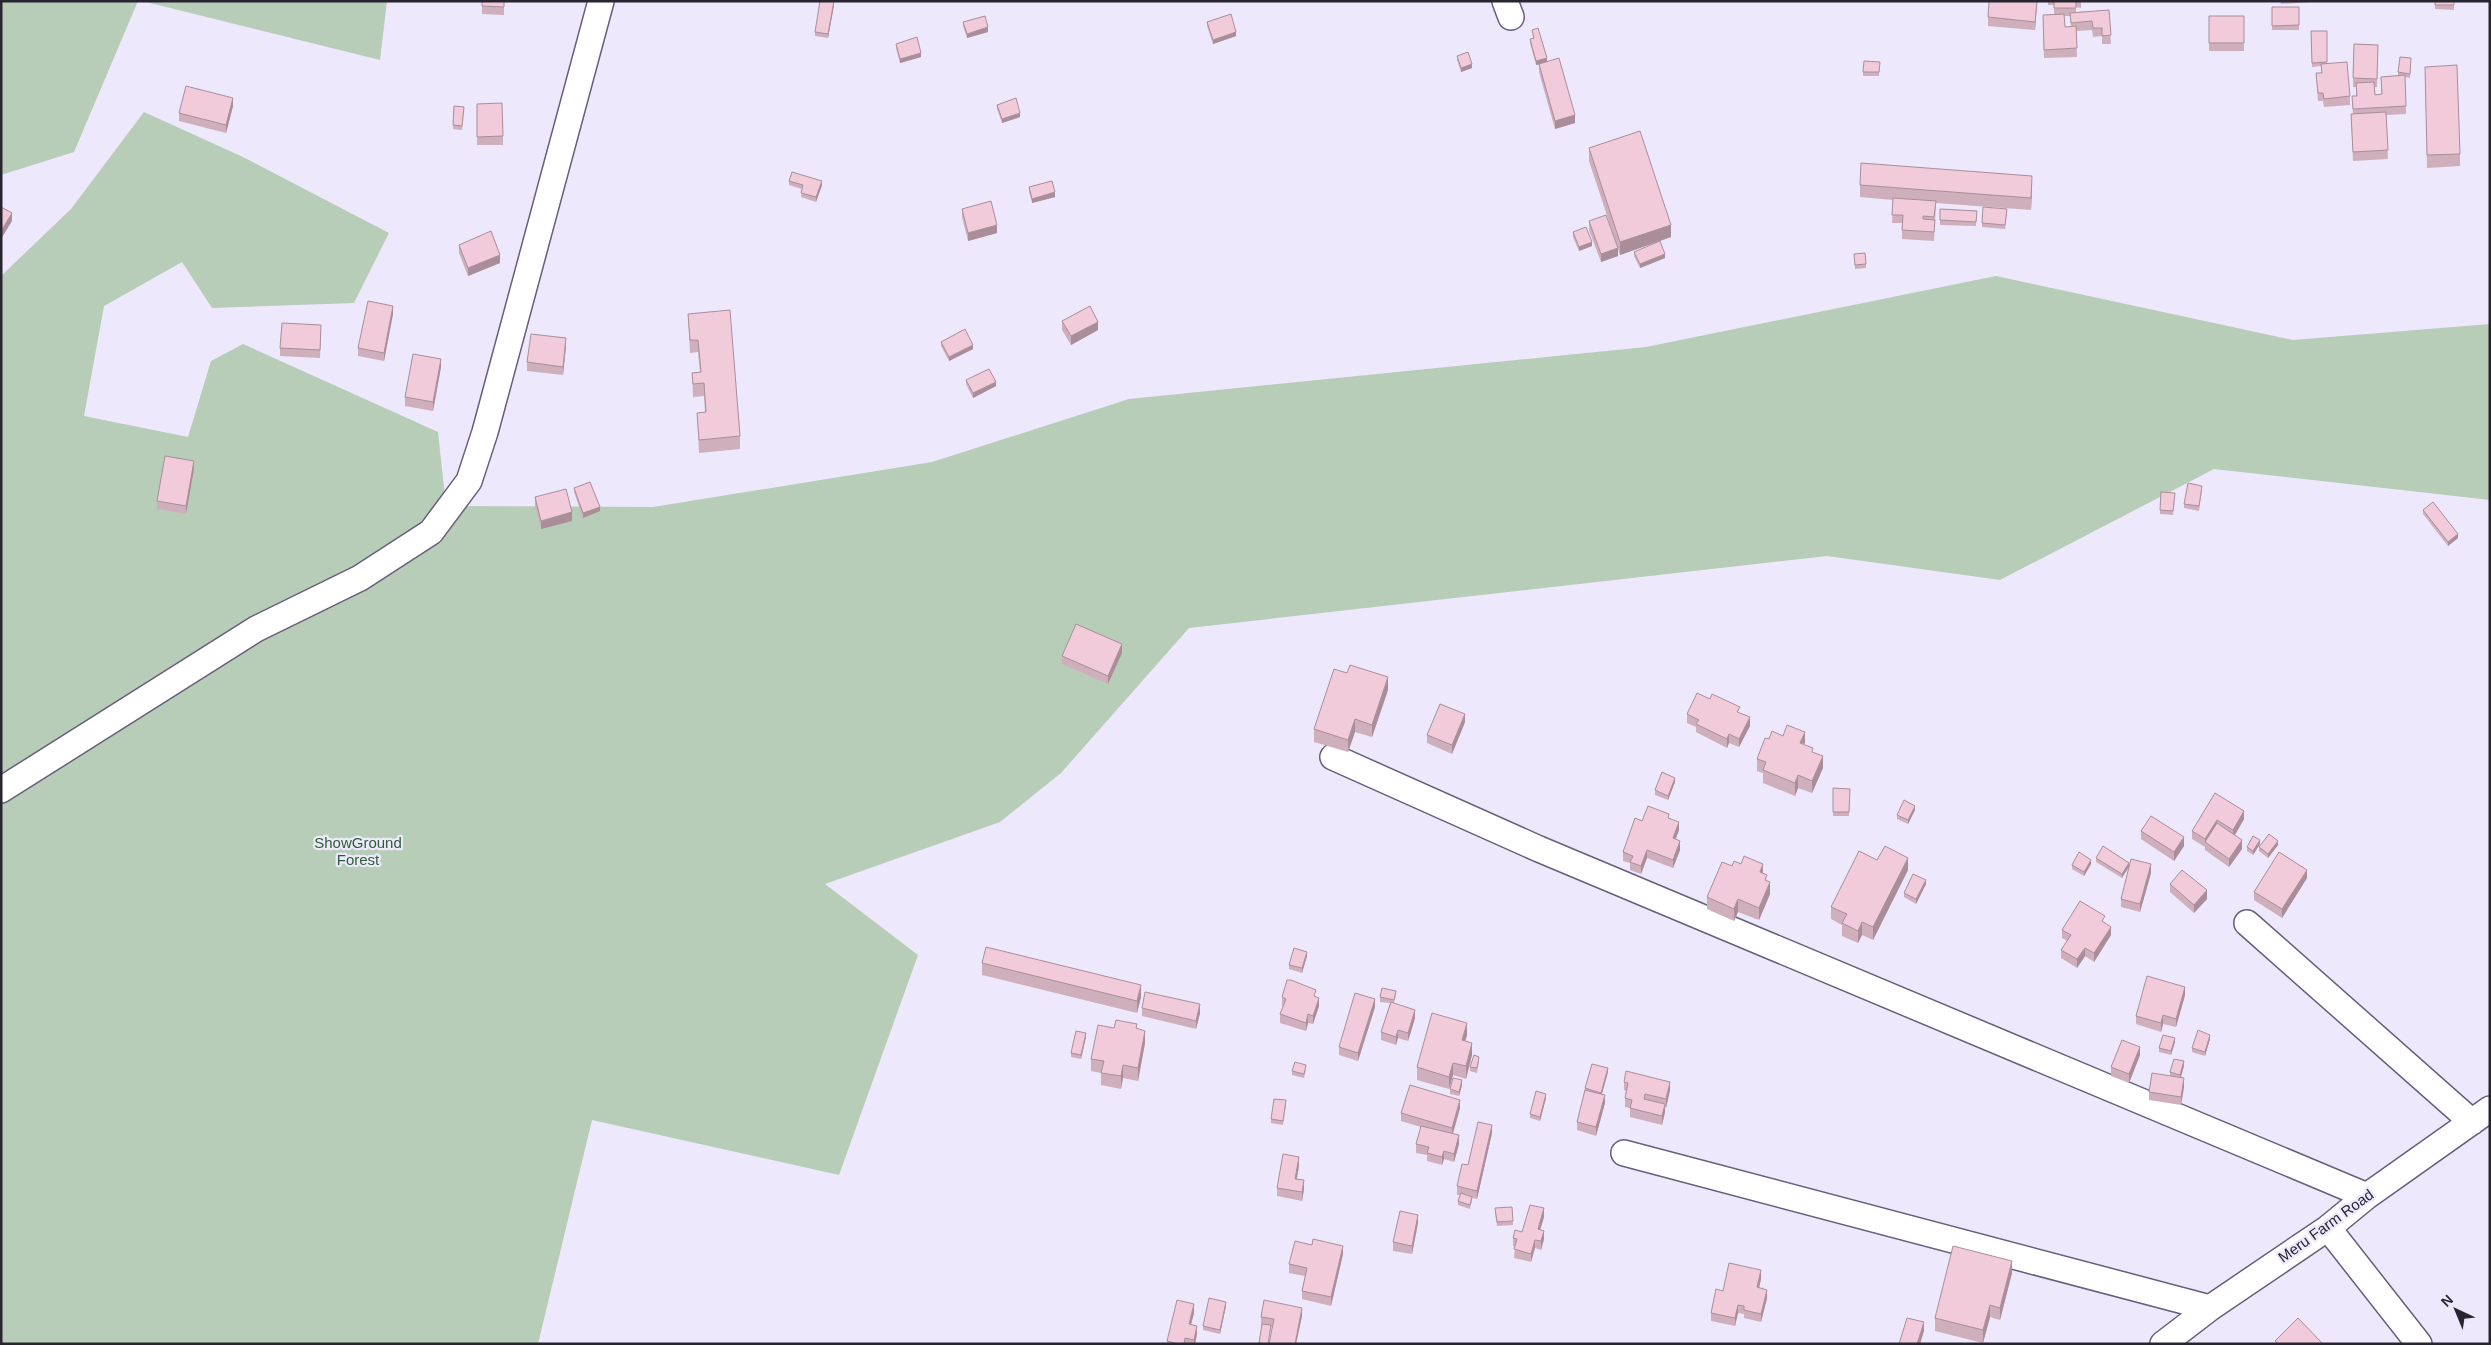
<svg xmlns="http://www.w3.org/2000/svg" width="2491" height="1345" font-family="Helvetica,sans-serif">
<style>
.green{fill:#b7cdb8}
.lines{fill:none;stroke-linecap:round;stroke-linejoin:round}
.street-casing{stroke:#665e7b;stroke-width:28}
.street{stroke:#fff;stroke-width:25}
.wall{fill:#cfafbb;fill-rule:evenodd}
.shaded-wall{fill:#a98e99}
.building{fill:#f1cbda;stroke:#a98e99}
.labels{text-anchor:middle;stroke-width:4.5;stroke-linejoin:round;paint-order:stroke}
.park-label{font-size:15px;fill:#2c5f33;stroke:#ede8fc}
.street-label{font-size:15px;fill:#282531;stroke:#ede8fc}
</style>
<rect width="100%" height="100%" fill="#ede8fc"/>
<!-- green -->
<path class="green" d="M1,1H138L74,152L1,175Z
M142,1H387L380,60Z
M144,112L243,157L389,233L354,303L212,308L182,262L104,306L84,416L188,437L211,361L243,344L438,432L446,506L653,507L932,462L1129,399L1646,347L1996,276L2293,340L2490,324V500L2214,469L2000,580L1827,556L1189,628L1061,773L1000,822L825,884L918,955L839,1175L592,1120L538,1344H1V276L71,209Z"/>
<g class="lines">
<!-- street casing -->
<g class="street-casing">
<path id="street" d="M1505,1L1511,17
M1333,757L1539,849L2367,1196
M1,790L256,629L360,578L431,532L469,481L485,432L601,1
M2247,923L2472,1122
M1624,1153L2210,1308
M2328,1228L2419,1344
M2163,1344L2210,1308L2328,1228L2367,1196L2490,1109"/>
</g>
<!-- street -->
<use href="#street" class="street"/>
</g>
<!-- wall -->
<path class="wall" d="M504,1V15L482,14V6Z
M2037,1L2035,30L1988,26V17Z
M2048,1H2081V8L2076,7V12L2109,10L2111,44H2102V36L2093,37L2092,30L2076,31L2077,57L2044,58L2043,15L2054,14V5H2048ZM2064,16H2070L2071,27H2065Z
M2280,1H2310V2L2281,4Z
M2435,1H2454V10L2435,9Z
M834,5L828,38L815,36V32Z
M2272,7H2299V30H2272Z
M2209,16H2244V51H2209Z
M963,22L988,32L967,38L963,26Z
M1207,22L1236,36L1213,44L1207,26Z
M1532,30L1547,62L1575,123L1555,129L1539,72V65H1536L1530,43V39L1533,38Z
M2311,31H2327V64L2350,96V105L2324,107L2323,101H2318L2316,73H2321V66L2312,67Z
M896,44L921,57L900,63L896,48Z
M2354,44L2378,45L2377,87H2374L2375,95L2381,94V77L2398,76V72L2411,63L2410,78L2405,77L2406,114L2386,115L2388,159L2353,161L2351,114H2353L2352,96H2356V87H2353Z
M1457,56L1472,68L1461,72L1457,60Z
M1880,62L1879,76H1863V72Z
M2425,67L2460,154V166L2427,168Z
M477,104L503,136V145H477Z
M997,105L1020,117L1002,123L997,109Z
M233,106L226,133L179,121V113Z
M454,106L464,107L462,130L453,129Z
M1589,148L1671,237L1620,255L1589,161Z
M789,181L822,185L816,202L801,197L802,189L789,185Z
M1860,185L2032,188L2031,210L1936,203L1934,241L1902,239V223H1892L1893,200L1860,197Z
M1029,187L1055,197L1032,203L1029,191Z
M962,209L997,233L968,241L962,217Z
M1940,209L1977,211L1976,226L1940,225Z
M2007,213L2005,229L1982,227V223Z
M1589,221L1618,256L1601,262L1589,230Z
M1573,232L1592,246L1579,251L1573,237Z
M459,245L500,263L468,276L459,253Z
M1634,252L1665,258L1640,268L1634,256Z
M1865,253L1866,268L1855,269L1854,254Z
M393,314L384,361L358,356V348Z
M688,314L740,436V449L699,453L697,413L705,412L704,396L693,397L692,373L700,372L698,352L690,353Z
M1062,321L1098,330L1071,345L1062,330Z
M321,333L320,358L280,356V348Z
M941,342L973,349L949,361L941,346Z
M566,346L563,375L527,371V362Z
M441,367L433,411L405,406V397Z
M966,380L996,386L973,398L966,384Z
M194,469L186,514L157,509V501Z
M574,488L600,511L583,518L574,492Z
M2202,490L2199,511L2184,508V504Z
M535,497L572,521L541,529L535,506Z
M2175,497L2173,515L2160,514V510Z
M2423,510L2458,538L2448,546L2423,514Z
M1122,653L1108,684L1062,664V656Z
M1388,690L1372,737L1355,732L1348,752L1314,742V729Z
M1740,713L1750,726L1739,747L1729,743L1727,748L1696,732V727L1687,723V714Z
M1465,722L1452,754L1427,743V735Z
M1769,739L1805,745L1813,752L1823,768L1812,793L1798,788L1795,796L1763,783V773L1757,771V759Z
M1675,782L1668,800L1655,795V790Z
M1833,788L1850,789L1849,816H1833Z
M2215,793L2244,819L2235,835L2242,849L2229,867L2205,850V847L2192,839V831Z
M1915,810L1908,824L1897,819V815Z
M1669,818L1679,830L1675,839L1680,850L1673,868L1647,858L1641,874L1630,870V863L1623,861V852L1642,821Z
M2141,831L2184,846L2174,861L2141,839Z
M2260,844L2253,855L2247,851V847Z
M2278,845L2268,858L2259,851V847Z
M2096,858L2129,863L2122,878L2096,862Z
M1877,860L1908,870L1873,940L1862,935L1858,943L1842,936V925L1831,919V907Z
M2091,864L2084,876L2072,869V865Z
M1732,866L1763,873L1767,881L1770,894L1759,920L1738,912L1734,921L1707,909V897Z
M2151,873L2140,912L2121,907V899Z
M2307,878L2282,918L2254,900V892Z
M1926,884L1916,904L1904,897V893Z
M2170,884L2207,899L2194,913L2170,892Z
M2105,923L2111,935L2094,962L2085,956L2077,968L2061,958V950L2067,941L2062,938V930Z
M1307,956L1302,973L1289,969V965Z
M982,963L1141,997L1137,1013L982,975Z
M1396,995L1394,1003L1415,1018L1408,1041L1398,1038L1396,1045L1381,1040V1032L1390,1003L1380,1002V997Z
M2185,995L2176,1027L2163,1024L2161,1032L2136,1024V1016Z
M1282,997H1316L1319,1006L1313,1024L1308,1023L1306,1031L1280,1023V1014L1283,1006H1282Z
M1375,1007L1358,1061L1339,1055V1047Z
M1142,1008L1200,1013L1196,1029L1142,1016Z
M1114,1028L1137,1029L1145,1043L1138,1081L1123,1078L1121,1089L1101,1085V1073L1091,1071V1059Z
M1467,1035L1465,1041L1472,1055L1466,1079L1453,1075L1449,1089L1417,1080V1067Z
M1086,1037L1081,1059L1071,1057V1053Z
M2210,1039L2205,1056L2192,1052V1048Z
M2175,1042L2171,1055L2159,1052V1048Z
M2140,1055L2129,1083L2111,1076V1067Z
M1479,1061L1477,1073L1470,1071V1067Z
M2184,1066L2181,1078L2184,1087L2181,1105L2149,1100V1092L2170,1076V1072Z
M1306,1070L1304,1078L1292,1075V1071Z
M1608,1072L1602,1094L1605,1103L1596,1136L1577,1130V1122L1585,1088Z
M1624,1082L1670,1090L1666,1108L1665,1107V1112L1662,1125L1630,1117V1108L1625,1107V1098L1626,1091L1624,1090Z
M1462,1085L1459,1096L1450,1094V1089Z
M1546,1098L1540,1121L1530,1118V1114Z
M1286,1104L1283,1125L1271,1123V1119Z
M1460,1108L1453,1134L1459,1144L1454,1162L1444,1159L1442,1165L1427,1161V1155L1416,1153V1144L1421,1127L1401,1121V1113Z
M1492,1133L1477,1199L1472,1198V1201L1470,1209L1458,1205V1201L1460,1195H1457V1186L1468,1165Z
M1299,1166L1297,1179L1304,1189L1302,1201L1277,1196V1188Z
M1495,1212L1513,1221V1225L1497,1226Z
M1544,1217L1540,1230L1544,1239L1541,1250L1535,1248L1531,1262L1514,1258L1515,1246H1513V1238Z
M1418,1223L1412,1254L1393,1251V1242Z
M1343,1254L1331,1306L1302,1299V1291L1305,1276L1289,1273V1264Z
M2012,1273L2000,1320L1990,1317L1983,1343L1935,1331V1318Z
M1761,1279L1759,1288L1767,1298L1761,1322L1744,1318V1314L1738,1313L1735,1326L1711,1321V1313L1723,1291Z
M1226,1306L1220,1334L1203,1330V1326Z
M1194,1313L1191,1324L1197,1334L1195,1344H1167V1341Z
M1302,1316L1296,1344H1269L1272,1327H1271V1330L1261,1325V1317Z"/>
<!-- shaded-wall -->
<path class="shaded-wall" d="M834,1V5L828,38V34Z
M2037,1V4L2035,30V22Z
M988,27V32L967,38V34Z
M1236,32V36L1213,44V40Z
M921,53V57L900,63V59Z
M1547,58V62L1536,65V61Z
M1472,64V68L1461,72V68Z
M233,98V106L226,133V125Z
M1020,113V117L1002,123V119Z
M1575,115V123L1555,129V121Z
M2032,176V188L2031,210V198Z
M822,181V185L816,202V197Z
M1055,192V197L1032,203V199Z
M12,213V221L1,239V231Z
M997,225V233L968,241V233Z
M1671,225V237L1620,255V242Z
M1592,242V246L1579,251V247Z
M1618,248V256L1601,262V254Z
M1665,254V258L1640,268V264Z
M500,255V263L468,276V268Z
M393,306V314L384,361V353Z
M1098,322V330L1071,345V336Z
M566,338V346L563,375V367Z
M973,345V349L949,361V357Z
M441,359V367L433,411V402Z
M996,382V386L973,398V393Z
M194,461V469L186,514V506Z
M600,507V511L583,518V513Z
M572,512V521L541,529V521Z
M2458,534V538L2448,546V542Z
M1122,644V653L1108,684V676Z
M1388,677V690L1372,737V725Z
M1465,714V722L1452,754V745Z
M1750,717V726L1739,747V739Z
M1355,719V732L1348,752V740Z
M1805,732V744L1800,743Z
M1729,734V743L1727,748V739Z
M1823,756V768L1812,793V781Z
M1798,775V788L1795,796V783Z
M1675,778V782L1668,800V796Z
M1915,806V810L1908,824V820Z
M2244,811V819L2233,838V830Z
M2217,820V828L2205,842V839Z
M1679,822V830L1673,847V838Z
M2184,837V846L2174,861V852Z
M2242,840V849L2229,867V859Z
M2260,840V844L2253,855V851Z
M1680,841V850L1673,868V860Z
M2278,841V845L2268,858V854Z
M1647,850V858L1641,874V866Z
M1908,858V870L1873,940V927Z
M2091,860V864L2084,876V872Z
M2129,863V867L2122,878V874Z
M1763,864V877L1760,872Z
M2151,864V873L2140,912V904Z
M2307,870V878L2282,918V909Z
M1926,880V884L1916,904V899Z
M1770,882V894L1759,920V908Z
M2207,890V899L2194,913V905Z
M1738,899V912L1734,921V909Z
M1862,922V935L1858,943V931Z
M2111,927V935L2094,962V953Z
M2085,948V956L2077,968V959Z
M1307,952V956L1302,973V968Z
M1141,985V997L1137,1013V1001Z
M2185,987V995L2176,1027V1019Z
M1319,998V1006L1313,1024V1016Z
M1375,999V1007L1358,1061V1053Z
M1200,1004V1013L1196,1029V1021Z
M1415,1010V1018L1408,1041V1033Z
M1308,1014V1023L1306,1031V1023Z
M2163,1015V1024L2161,1032V1023Z
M1467,1023V1035L1462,1052V1040Z
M1398,1030V1038L1396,1045V1037Z
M1145,1031V1043L1138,1081V1068Z
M1086,1033V1037L1081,1059V1055Z
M2210,1035V1039L2205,1056V1052Z
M2175,1038V1042L2171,1055V1051Z
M1472,1043V1055L1466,1079V1066Z
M2140,1047V1055L2129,1083V1074Z
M2184,1061V1066L2180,1079V1075Z
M1453,1063V1075L1449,1089V1077Z
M1123,1065V1078L1121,1089V1076Z
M1608,1068V1072L1601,1097V1093Z
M2184,1078V1087L2181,1105V1097Z
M1462,1080V1085L1459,1096V1092Z
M1670,1082V1090L1666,1108V1099Z
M1546,1094V1098L1540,1121V1117Z
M1605,1095V1103L1596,1136V1127Z
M1460,1100V1108L1452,1136V1128Z
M1665,1104V1112L1662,1125V1116Z
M1492,1125V1133L1477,1199V1191Z
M1459,1135V1144L1454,1162V1154Z
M1444,1151V1159L1442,1165V1157Z
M1299,1157V1166L1295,1187V1179Z
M1304,1180V1189L1302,1201V1192Z
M1544,1208V1217L1538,1237V1229Z
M1418,1215V1223L1412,1254V1246Z
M1544,1231V1239L1541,1250V1241Z
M1535,1240V1248L1531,1262V1254Z
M1343,1246V1254L1331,1306V1297Z
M2012,1261V1273L2000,1320V1308Z
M1761,1270V1279L1757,1296V1287Z
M1767,1290V1298L1761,1322V1314Z
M1226,1302V1306L1220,1334V1330Z
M1194,1304V1313L1189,1332V1324Z
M1738,1305V1313L1735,1326V1318Z
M1990,1305V1317L1983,1343V1330Z
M1302,1308V1316L1296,1344H1295Z
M1924,1322V1331L1920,1344H1917Z
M1197,1326V1334L1195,1344H1194V1340Z"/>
<!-- building -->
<path class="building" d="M482,1H504V7L482,6Z
M820,1H834L828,34L815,32Z
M1989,1H2037L2035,22L1988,17Z
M2054,1H2076V8H2054Z
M2435,1H2454V5H2435Z
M2272,7H2299V25L2272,26Z
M2109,10L2111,35L2102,36V28H2093L2092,21L2071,23L2070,13Z
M1231,14L1236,32L1213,40L1207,22Z
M2064,14L2065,27L2076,26L2077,48L2044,50L2043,15Z
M985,16L988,27L967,34L963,22Z
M2209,16H2244V43H2209Z
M1538,28L1547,58L1536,61L1530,39L1534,38L1532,30Z
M2311,31H2327V62L2312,63Z
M917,37L921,53L900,59L896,44Z
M2354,44L2378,45L2377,79L2353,78Z
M1468,52L1472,64L1461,68L1457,56Z
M2400,57L2411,58L2410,74L2398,72Z
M1559,58L1575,115L1555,121L1539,64Z
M1864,61L1880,62L1879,72H1863Z
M2347,62L2350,96L2324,99L2323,93H2318L2316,73H2322L2321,64Z
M2457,65L2460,154L2427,155L2425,67Z
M2405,75L2406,106L2353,109L2352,96H2357L2356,83L2374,82L2375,95L2382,94L2381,77Z
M186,86L233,98L226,125L179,113Z
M1016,98L1020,113L1002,119L997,105Z
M502,103L503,136L477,137V104Z
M454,106L464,107L462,126L453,125Z
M2386,112L2388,150L2353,152L2351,114Z
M1640,131L1671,225L1620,242L1589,148Z
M1861,163L2032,176L2031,198L1860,185Z
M792,172L822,181L816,197L801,193L803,185L789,181Z
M1052,181L1055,192L1032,199L1029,187Z
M1893,198L1936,201L1934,217L1923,216V219L1935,220L1934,232L1902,230L1903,215H1892Z
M991,201L997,225L968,233L962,209Z
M1,207L12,213L1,231Z
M1983,207L2007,209L2005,225L1982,223Z
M1940,209L1977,211L1976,222L1940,220Z
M1606,215L1618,248L1601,254L1589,221Z
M1586,227L1592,242L1579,247L1573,232Z
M491,231L500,255L468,268L459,245Z
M1660,241L1665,254L1640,264L1634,252Z
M1865,253L1866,264L1855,265L1854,254Z
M368,301L393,306L384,353L358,348Z
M1090,306L1098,322L1071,336L1062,321Z
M730,310L740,436L699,440L697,413L706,412L704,383L693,384L692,373L701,372L698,340H690L688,314Z
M282,323L321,325L320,350L280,348Z
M965,329L973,345L949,357L941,342Z
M531,334L566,338L563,367L527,362Z
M413,354L441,359L433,402L405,397Z
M989,369L996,382L973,393L966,380Z
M165,456L194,461L186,506L157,501Z
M590,482L600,507L583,513L574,488Z
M2188,483L2202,486L2199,506L2184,504Z
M566,489L572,512L541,521L535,497Z
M2161,492L2175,493L2173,511L2160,510Z
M2433,502L2458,534L2448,542L2423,510Z
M1076,624L1122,644L1108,676L1062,656Z
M1350,665L1388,677L1372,725L1355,719L1348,740L1314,729L1334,669L1347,673Z
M1697,693L1710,699L1712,694L1740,707L1737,712L1750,717L1739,739L1729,734L1727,739L1696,724L1699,720L1687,714Z
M1440,704L1465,714L1452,745L1427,735Z
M1787,725L1805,732L1800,743L1813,748L1812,752L1823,756L1812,781L1798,775L1795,783L1763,770L1766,762L1757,759L1765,738L1769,739L1772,731L1783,736Z
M1662,772L1675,778L1668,796L1655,790Z
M1833,788L1850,789L1849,812H1833Z
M2215,793L2244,811L2233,830L2217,820L2205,839L2192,831Z
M1904,800L1915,806L1908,820L1897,815Z
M1648,806L1669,814L1668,818L1679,822L1673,838L1680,841L1673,860L1647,850L1641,866L1630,862L1633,856L1623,852L1635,818L1642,821Z
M2151,816L2184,837L2174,852L2141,831Z
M2217,823L2242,840L2229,859L2205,842Z
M2269,834L2278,841L2268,854L2259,847Z
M2253,836L2260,840L2253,851L2247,847Z
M1885,846L1908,858L1873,927L1862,922L1858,931L1842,923L1847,914L1831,907L1859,851L1877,860Z
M2103,846L2129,863L2122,874L2096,858Z
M2079,852L2091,860L2084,872L2072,865Z
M2279,852L2307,870L2282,909L2254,892Z
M1744,856L1763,864L1760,872L1767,875L1765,880L1770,882L1759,908L1738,899L1734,909L1707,897L1722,862L1732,866L1734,861L1741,864Z
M2131,859L2151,864L2140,904L2121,899Z
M2182,870L2207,890L2194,905L2170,884Z
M1913,874L1926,880L1916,899L1904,893Z
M2080,901L2105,916L2102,921L2111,927L2094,953L2085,948L2077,959L2061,950L2071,935L2062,930Z
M986,947L1141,985L1137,1001L982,963Z
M1294,948L1307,952L1302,968L1289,965Z
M2147,976L2185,987L2176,1019L2163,1015L2161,1023L2136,1016Z
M1287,980H1291L1316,990L1314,996L1319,998L1313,1016L1308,1014L1306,1023L1280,1014L1286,999L1282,997Z
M1382,988L1396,991L1394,1000L1380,997Z
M1145,992L1200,1004L1196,1021L1142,1008Z
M1355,993L1375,999L1358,1053L1339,1047Z
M1391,1002L1415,1010L1408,1033L1398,1030L1396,1037L1381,1032Z
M1432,1013L1467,1023L1462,1040L1472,1043L1466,1066L1453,1063L1449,1077L1417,1067Z
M1116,1020L1137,1024L1136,1028L1145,1031L1138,1068L1123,1065L1121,1076L1101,1073L1104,1061L1091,1059L1098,1025L1114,1028Z
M2198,1030L2210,1035L2205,1052L2192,1048Z
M1076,1031L1086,1033L1081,1055L1071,1053Z
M2163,1035L2175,1038L2171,1051L2159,1048Z
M2122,1040L2140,1047L2129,1074L2111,1067Z
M1474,1055L1479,1057L1477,1068L1470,1067Z
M2174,1059L2184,1061L2180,1075L2170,1072Z
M1295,1062L1306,1065L1304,1074L1292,1071Z
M1592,1064L1608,1068L1601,1093L1585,1088Z
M1626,1071L1670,1082L1666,1099L1645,1094L1644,1099L1665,1104L1662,1116L1630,1108L1632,1100L1625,1098L1628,1083L1624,1082Z
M2152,1073L2184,1078L2181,1097L2149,1092Z
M1453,1078L1462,1080L1459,1092L1450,1089Z
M1410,1085L1460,1100L1452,1128L1401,1113Z
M1585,1090L1605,1095L1596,1127L1577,1122Z
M1536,1091L1546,1094L1540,1117L1530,1114Z
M1274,1099L1286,1100L1283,1121L1271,1119Z
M1478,1122L1492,1125L1477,1191L1457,1186L1462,1164L1468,1165Z
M1421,1126L1459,1135L1454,1154L1444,1151L1442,1157L1427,1153L1429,1147L1416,1144Z
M1283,1154L1299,1157L1295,1179L1304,1180L1302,1192L1277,1188Z
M1461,1193L1472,1197L1470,1205L1458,1201Z
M1530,1205L1544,1208L1538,1229L1544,1231L1541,1241L1535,1240L1531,1254L1514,1249L1517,1239L1513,1238L1515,1230L1522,1232Z
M1512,1207L1513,1221L1497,1222L1495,1208Z
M1400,1211L1418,1215L1412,1246L1393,1242Z
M1313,1239L1343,1246L1331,1297L1302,1291L1307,1268L1289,1264L1295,1241L1312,1245Z
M1953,1246L2012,1261L2000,1308L1990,1305L1983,1330L1935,1318Z
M1729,1263L1761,1270L1757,1287L1767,1290L1761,1314L1744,1310V1306L1738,1305L1735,1318L1711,1313L1716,1289L1723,1291Z
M1209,1298L1226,1302L1220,1330L1203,1326Z
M1177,1300L1194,1304L1189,1324L1197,1326L1194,1340L1185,1338L1184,1344H1178L1167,1341Z
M1264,1300L1302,1308L1295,1344H1269L1274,1319L1261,1317Z
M1907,1318L1924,1322L1917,1344H1899Z
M2298,1318L2323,1344H2278L2275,1341Z
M1262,1324L1271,1325L1268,1344L1259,1343Z"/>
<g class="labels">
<!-- park labels -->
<g class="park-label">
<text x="358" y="848">ShowGround<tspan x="358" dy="17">Forest</tspan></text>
</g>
<!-- street labels -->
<g class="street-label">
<text transform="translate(2326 1226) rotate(-36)" y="5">Meru Farm Road</text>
</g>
</g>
<!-- border -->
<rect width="2491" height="1345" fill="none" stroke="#282531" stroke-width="5"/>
<!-- north arrow -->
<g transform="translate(2456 1310) rotate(316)" stroke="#ede8fc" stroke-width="4" paint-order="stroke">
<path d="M0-4L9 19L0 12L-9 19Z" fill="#282531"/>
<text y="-8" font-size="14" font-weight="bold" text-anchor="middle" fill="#282531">N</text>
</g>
</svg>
